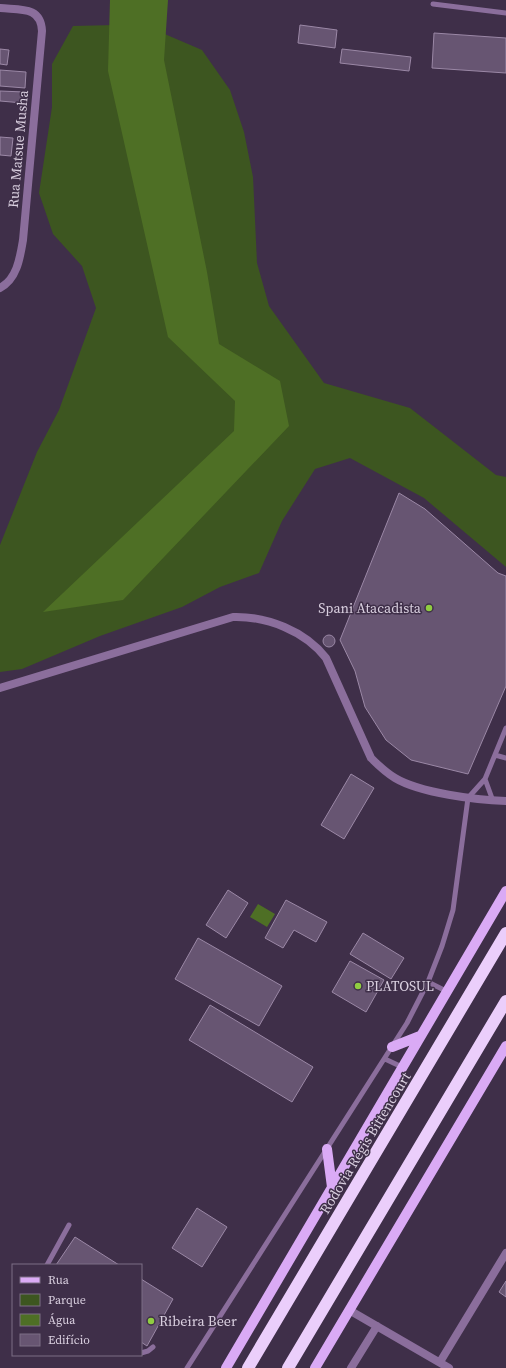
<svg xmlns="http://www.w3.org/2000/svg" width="506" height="1368" font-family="'Source Serif 4',serif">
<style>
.green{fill:#3d5620}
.water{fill:#4e6f25}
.building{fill:#675572;stroke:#9b88a6}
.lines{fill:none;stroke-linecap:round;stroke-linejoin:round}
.service{stroke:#8b6e9c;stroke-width:5}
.minor{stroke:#8b6e9c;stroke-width:8}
.primary{stroke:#daaaf5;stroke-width:10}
.motorway{stroke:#ebcefb;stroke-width:12}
.poi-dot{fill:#90cd41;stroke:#3f2f49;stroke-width:1.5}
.labels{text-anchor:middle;stroke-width:3;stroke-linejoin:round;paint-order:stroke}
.street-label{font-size:14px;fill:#dad0e0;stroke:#3f2f49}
.poi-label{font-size:14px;fill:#dad0e0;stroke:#3f2f49;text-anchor:start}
</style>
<rect width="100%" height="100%" fill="#3f2f49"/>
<!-- green -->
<path class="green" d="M116,25L160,32L202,50L230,90L244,132L253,177L257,263L269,306L324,383L410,408L496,475L506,477V567L424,498L350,458L315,469L282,521L259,573L220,587L182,607L100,636L22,669L0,672V545L37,452L59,410L96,308L82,266L53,234L39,193L52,107V64L73,26Z"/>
<!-- water -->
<path class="water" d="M110,0H168L164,60L207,272L219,344L280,381L289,426L123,600L43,612L234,431L235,401L168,337L108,71Z
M258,904L275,914L267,927L250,917Z"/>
<!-- building -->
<path class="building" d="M300,25L337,30L335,48L298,43Z
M434,33L506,38V73L432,68Z
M0,49L9,50L7,65L0,64Z
M342,49L411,57L409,71L340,63Z
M0,70L26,72L25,88L0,86Z
M0,91L24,92L23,103L0,101Z
M0,137L13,138L11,156L0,155Z
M399,493L425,509L498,573L506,576V686L468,774L411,760L386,740L365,707L355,671L340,640Z
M323 641a6 6 0 1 1 12 0a6 6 0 1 1-12 0Z
M351,774L374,788L344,839L321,825Z
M228,890L248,903L226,938L206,925Z
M286,900L327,922L316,942L294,930L283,948L265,938Z
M363,933L404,958L391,979L350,954Z
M198,938L282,986L259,1026L175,979Z
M350,961L384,980L366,1012L332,992Z
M210,1005L313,1067L292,1102L189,1040Z
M197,1208L227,1227L202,1267L172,1248Z
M75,1237L119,1265H56Z
M141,1279L173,1299L147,1346L141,1342Z
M506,1281V1297L499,1292Z"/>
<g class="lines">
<!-- service -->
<path class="service" d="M433,4L506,13
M495,755L506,758
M485,779L493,801
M428,982L442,946L453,910L468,798L485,779L506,728
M385,1059L402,1067
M47,1265L69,1225
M141,1353L148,1351L153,1347
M187,1368L407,1023L428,982L446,991"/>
<!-- minor -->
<path class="minor" d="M0,8C20,10 41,6 42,31L23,240C20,258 17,279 0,288
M0,688L233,617C267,616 305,631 326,658L371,758C378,765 385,772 395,778C420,793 476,800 506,801
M349,1310L449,1368
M440,1362L506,1253
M351,1368L377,1326"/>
<!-- primary -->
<path class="primary" d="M392,1047L420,1036
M327,1149L332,1187
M226,1368L506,891
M315,1368L506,1046"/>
<!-- motorway -->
<path class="motorway" d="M248,1368L506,933
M288,1368L506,1001"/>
</g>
<!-- markers -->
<g class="poi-dot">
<circle cx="429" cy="608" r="4"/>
<circle cx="358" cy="986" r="4"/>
<circle cx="151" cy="1321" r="4"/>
</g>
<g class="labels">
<!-- street labels -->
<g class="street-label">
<text transform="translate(18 149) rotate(-85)" y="5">Rua Matsue Musha</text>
<text transform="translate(365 1143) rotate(-59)" y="5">Rodovia Régis Bittencourt</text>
</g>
<!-- poi labels -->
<g class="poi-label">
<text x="421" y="613" text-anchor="end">Spani Atacadista</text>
<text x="366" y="991">PLATOSUL</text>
<text x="159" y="1326">Ribeira Beer</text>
</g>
</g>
<!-- legend -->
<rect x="12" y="1264" width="130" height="92" fill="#3f2f49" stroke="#7d6f85"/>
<rect x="20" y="1277" width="20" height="6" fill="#daaaf5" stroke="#7d6f85"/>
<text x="48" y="1284" font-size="12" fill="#dad0e0">Rua</text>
<rect x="20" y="1294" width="20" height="12" fill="#3d5620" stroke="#7d6f85"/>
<text x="48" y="1304" font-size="12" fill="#dad0e0">Parque</text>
<rect x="20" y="1314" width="20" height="12" fill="#4e6f25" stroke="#7d6f85"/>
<text x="48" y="1324" font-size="12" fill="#dad0e0">Água</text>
<rect x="20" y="1334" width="20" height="12" fill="#675572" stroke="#7d6f85"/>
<text x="48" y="1344" font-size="12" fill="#dad0e0">Edifício</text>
</svg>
